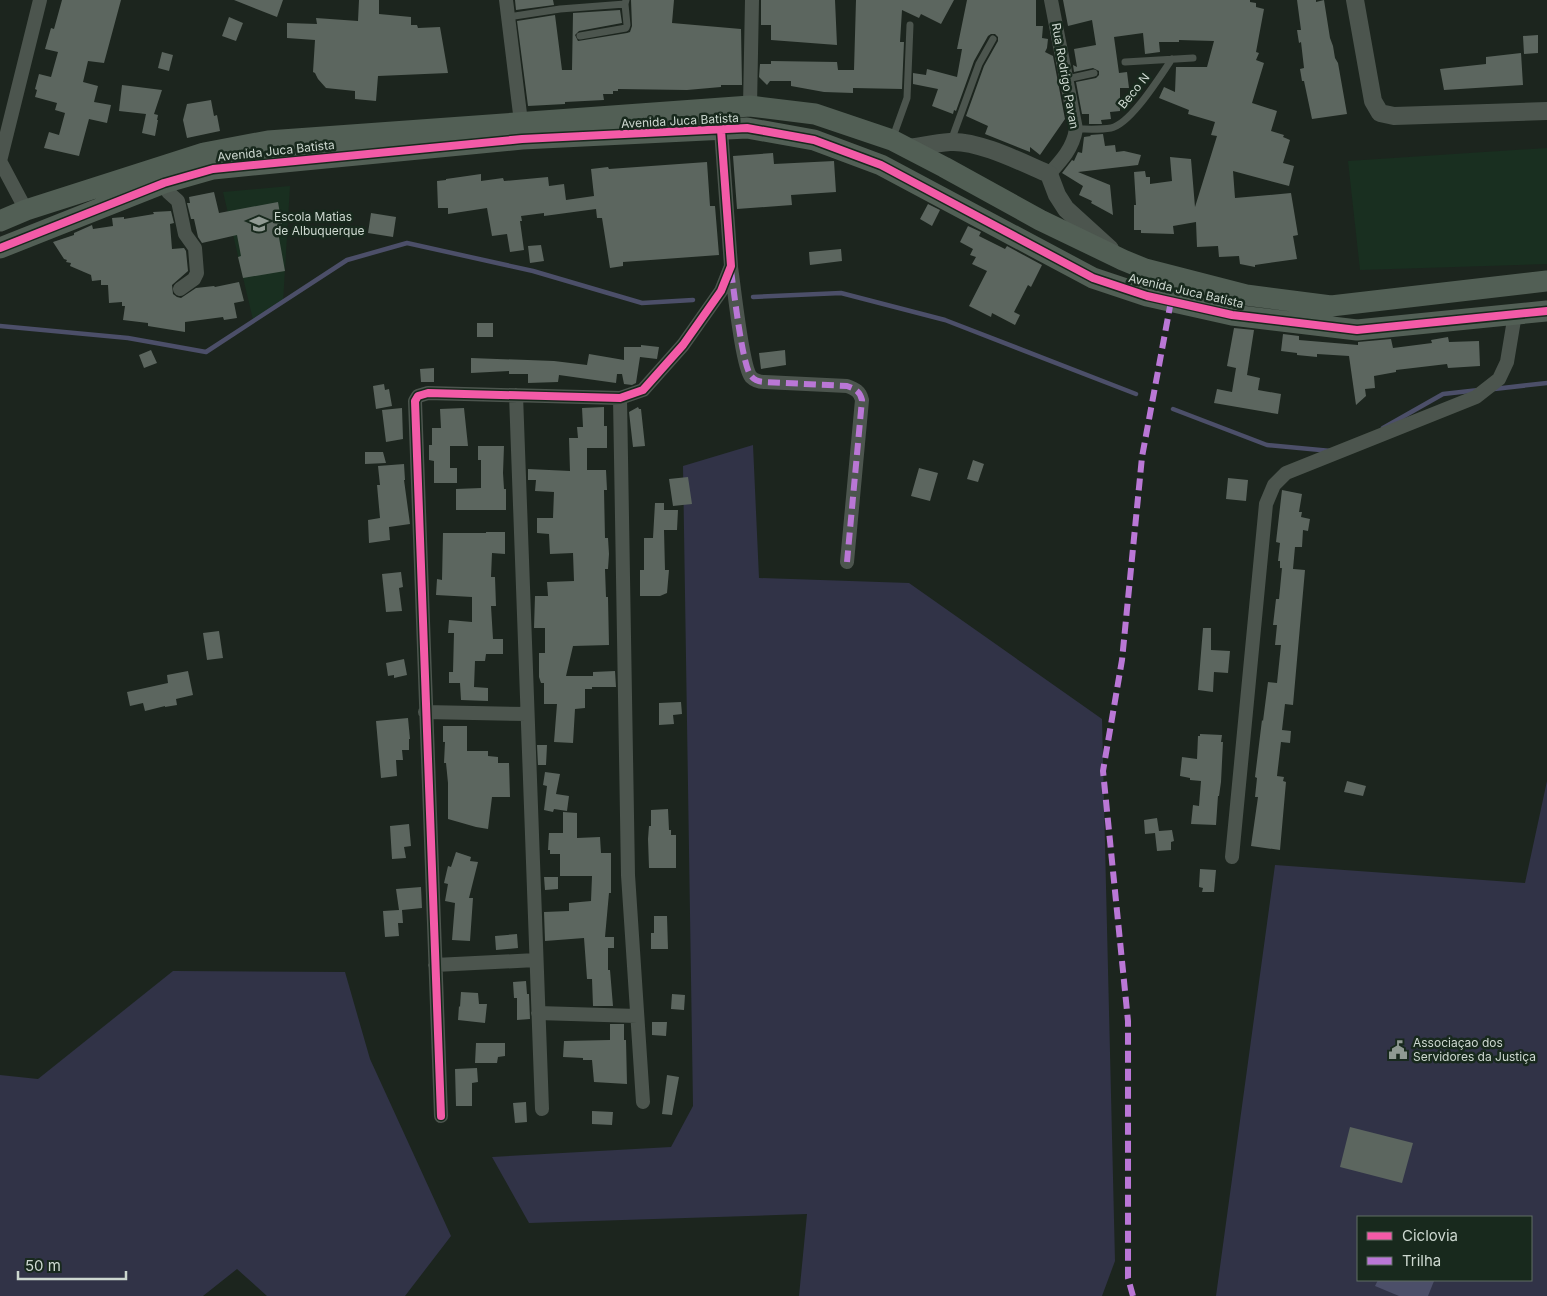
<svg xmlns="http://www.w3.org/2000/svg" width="1547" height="1296" font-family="Inter,sans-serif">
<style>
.built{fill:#192f20}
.green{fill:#313347;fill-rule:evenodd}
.water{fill:#4c4f69}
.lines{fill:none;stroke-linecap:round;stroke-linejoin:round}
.stream{stroke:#4c4f69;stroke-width:4.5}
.building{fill:#5c665f}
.service{stroke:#4c554e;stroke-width:7}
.minor{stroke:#4c554e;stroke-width:14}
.tertiary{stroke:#4c554e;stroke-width:18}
.primary{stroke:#525f55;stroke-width:21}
.quiet{stroke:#ba77d6;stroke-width:6;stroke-dasharray:12 6;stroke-linecap:butt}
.cycleway-casing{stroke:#18291d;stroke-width:11}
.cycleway{stroke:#f35aa7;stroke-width:8}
.labels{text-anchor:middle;stroke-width:5;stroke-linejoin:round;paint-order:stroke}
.street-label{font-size:12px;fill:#cdd8d0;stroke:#18291d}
.poi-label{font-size:12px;fill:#cdd8d0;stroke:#18291d;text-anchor:start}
</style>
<rect width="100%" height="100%" fill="#1c251e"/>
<!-- built -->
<path class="built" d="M1547,148V264L1360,270L1348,161Z
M290,186L283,303L253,320L223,192Z"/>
<!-- green -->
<path class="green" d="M753,445L759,578L909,583L1102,719L1115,1261L1102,1296H799L807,1214L529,1223L492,1157L671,1147L693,1106L683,466Z
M1547,781V1296H1216L1275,865L1525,883ZM1358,1217H1531V1280H1358Z
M173,971L345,972L370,1059L451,1236L405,1296H267L237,1269L203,1296H0V1075L38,1079Z"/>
<!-- water -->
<path class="water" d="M1378,1280H1430L1434,1281L1428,1296H1399L1375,1286Z"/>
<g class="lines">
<!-- stream -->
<path class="stream" d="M753,297L841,293L945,320L1136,394
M0,326L128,338L206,352L347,260L407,243L533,271L642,303L693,300
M1494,389L1547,383
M1173,409L1267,445L1331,451
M1383,428L1443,394L1479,390"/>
</g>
<!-- building -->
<path class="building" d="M62,0H121L104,63L88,61L83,82L98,86L94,102L111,105L107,123L89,119L79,156L44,148L49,132L59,135L65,113L55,110L57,103L35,97L37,90L35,89L39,74L51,77L58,52L45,49L51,28L54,29Z
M234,0H283L277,17Z
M359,0H379V14L411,17V25H417L418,28L440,27L448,73L378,76L376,101L355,99V91L326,88L318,79L315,73L313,72L315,40L287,38V23L317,24L316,18L358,21Z
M515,0H553L554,5L516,10Z
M631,0H674L672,23L741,29L742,85H721V87L687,90L618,89V91H613V94H603L604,100L565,102V104L528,106L517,21L555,15L562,70H572L573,13L620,10L622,23L579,31L575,35L578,41L627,33L630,32L632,26Z
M761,0H835L837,45L771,40V25H761Z
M856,0H954L941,24L921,14L919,18L902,10L900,42H904L902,89L853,88V93L824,92L791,86V81H770L767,85L759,77L760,64H771V61L837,62L838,70H854Z
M967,0H1036V26H1043L1042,38L1048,39L1047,48L1045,52L1053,56L1065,119L1040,155L1030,147V152L985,134L988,126L966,116L984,66L998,41V37L995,34H991L988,36L974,61L956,111L954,110L953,114L932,106L938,89L913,84V73L926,75L927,69L957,77L962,49H957Z
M1063,0H1250V2L1256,3V7L1264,9L1256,52L1259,53L1256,60L1264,63L1252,103L1277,111L1271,131L1284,135L1283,137L1290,140L1283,163L1294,166L1289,186L1233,171L1235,198L1291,193L1298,235L1293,236L1297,259L1255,265V267L1240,264L1239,256L1219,257L1218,246L1197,247L1196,222L1173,226L1174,234L1141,233V230H1134V205H1136L1134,172L1145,171L1146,177H1150V184L1172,181L1170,157L1191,159L1195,207L1217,136L1211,135L1215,122L1188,114L1189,110L1159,98L1164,87L1175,92L1176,67H1207L1214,41L1179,40V42H1159L1160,52L1145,54L1143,33L1114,37L1119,73L1127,72L1129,88H1120V111L1110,112L1111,119L1101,120L1102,124H1089V114H1082L1076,82L1096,78L1099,75V71L1093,68L1074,72L1073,65L1077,67L1074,49L1096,45L1092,20L1068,26Z
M1297,0H1316V2L1324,0L1330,38L1333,46L1335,58L1338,63L1347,114L1312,119L1304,81H1302L1300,69L1304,68L1301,42L1299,43L1297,30H1301Z
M229,17L243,23L236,41L222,36Z
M1538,35V53L1524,54L1523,36Z
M162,52L173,55L169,71L158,68Z
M1521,53L1523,85L1444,90L1440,69L1486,64V57Z
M122,85L162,90L154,114L158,115L157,120H158L155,136L142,133L146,114L119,111Z
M211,100L214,116L217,115L220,131L187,138L183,120L187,104Z
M1103,134L1105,146L1115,145L1116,152L1124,151L1141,155L1138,165L1078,172L1110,185L1113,215L1091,203L1092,201L1079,195L1083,186L1062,173L1072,160L1074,161L1078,152L1082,153L1084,137L1091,136L1090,135Z
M773,153L774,164L834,161L836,192L791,195L792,205L737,209L733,156Z
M707,162L710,206H715L719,255L623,262V266L610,268L602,218H597L596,209L544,216V213L521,216L522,221H520L524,250L510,252L507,234L492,236L487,208L448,214V208H438L437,181L446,180V179L481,174V181L503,178L504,181L548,177L549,186L564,184L566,200L594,196L591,169L608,167L609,169Z
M214,192L219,213L278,202L283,231L278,232L285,271L243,278L238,257L241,256L237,235L202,243L198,237L194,219H191L187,203H190L189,197Z
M928,204L940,210L932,226L920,219Z
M171,211L174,223L170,224L172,249L184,248L186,251L188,271L172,285L173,294L177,297L181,298L196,288L214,286L215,287L239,282L244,301L234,303L237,318L224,320L223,317L185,322V332L148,326V323L123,320L125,306H122V302L109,303L108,285H101V280L92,281L91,275L70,266L71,263L66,262L67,260L64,259L53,242L74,235V233L92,225L93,229L113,226L112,218L124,217V219L154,214L153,212Z
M371,213L396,217L393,237L368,233Z
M968,226L981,232L979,236L1005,249L1007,246L1042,265L1031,287L1028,285L1014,312L1020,315L1015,325L992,313L991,317L969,306L987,271L972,264L976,257L970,255L973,249L960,242Z
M541,245L544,261L530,263L528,246Z
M841,249L842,261L810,265L809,252Z
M477,323H493V337H477Z
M1234,328L1254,330L1247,375L1260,378L1258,390L1281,394L1278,414L1214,403L1217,389L1232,392L1236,368L1227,366Z
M1283,334L1299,336V340L1358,345V342L1391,339L1393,348L1432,343L1431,340L1448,337L1449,342L1479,341L1480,366L1448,368L1447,364L1396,370V372L1374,376L1375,388L1365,389L1366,396L1356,405L1349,356L1317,354V357L1297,355V353L1281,351Z
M641,345L659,347L657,359L640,357L636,383L632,385L624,384L622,374H617L616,383L559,375L558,382L528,383V374H509V371L471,373V358L554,361L587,365L589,354L624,360V347H641Z
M151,350L157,363L144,368L139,355Z
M785,350L786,365L761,369L759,353Z
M434,368V382H421L420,369Z
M384,384L385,390L389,389L392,406L376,409L373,386Z
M604,407V426H607V448H587V470H606L607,490H604L605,538H608L609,554L608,569H605L606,597H608L609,645L573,646L566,676H593V672L615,671L616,687H592V689H585V708L575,709L573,743L554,742L557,704H544V683H541L539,677V653H545V628H534L535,596H548L547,582L574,581L573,553L550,554L549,534L537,533V518H553L554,492L535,491L536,480H528V469L570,471L569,438H578L577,427H583L582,408Z
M638,407L639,409H641L645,446L633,447L629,412Z
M402,408L403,439L386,442L382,410Z
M464,408L468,446H450V468H457V483H434V461L429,460V445H432V428H441L440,409Z
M478,446H504L503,473L504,489H506V510H456V489L481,488V460H478Z
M365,452H383L386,463L365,464Z
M973,460L984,464L978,482L967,479Z
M404,464L405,480H404L410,524L389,527L390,540L369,543L368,520L380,518L377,485H380L378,466Z
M919,468L938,473L930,501L911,496Z
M688,477L692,504L673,506L669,479Z
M1228,478L1248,480L1246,501L1226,499Z
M1282,490L1302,494L1299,512H1302L1301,517L1310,519L1308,531L1303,530L1302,547H1295L1293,569L1280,568V561H1278L1280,543L1276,542Z
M655,503H664V510H678L677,530H664L665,570H669L667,593L660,596H640V570H644V538H653Z
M486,532H505V554L492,553L491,577H495L496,606H491L493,639H503V654H486L485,661H475L474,687L488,688V701L461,700L460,683H449V672H453L454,633H448L449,620L472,622V597L436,595L437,579L442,580L443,533H486Z
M1282,568L1305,570L1293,705L1285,704L1282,730L1291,731L1290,743L1281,742L1277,776L1284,777L1283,781L1286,782L1280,850L1251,846L1258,797H1255L1257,778L1255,777L1262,720L1263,721L1268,682L1277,683L1281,645H1275L1277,625H1273L1276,599H1279Z
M401,572L403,587L399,588L402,611L386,612L382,574Z
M1203,628H1211V650L1230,651L1228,673L1214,672L1213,692L1198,690Z
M219,631L223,658L207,660L203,633Z
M404,659L407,675L394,678V675L388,676L386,663Z
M188,671L193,695L176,699L177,705L165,707V706L145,711L143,703L130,706L127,692L168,683L167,675Z
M681,702L682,714L673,715L674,724L659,725V703Z
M408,718L410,739H409V750H402L403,760H396L397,776L381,778L376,721Z
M443,726H467V751H488V756L498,757V763H509L510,797H492L488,829L476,827L448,819V783L446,763H444L445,742H443Z
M1200,734L1222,735L1221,742H1223L1221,782L1219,796H1218L1216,825L1191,824L1193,805L1199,806L1201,781L1190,780V778L1180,776L1182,757L1197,759L1198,736H1200Z
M537,745H547L546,765H538Z
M545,772L560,774L556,794L569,796L567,811L554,809L553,812L544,810L547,786L543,785Z
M1347,781L1366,786L1363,796L1344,792Z
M668,809L669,830H671V835H676V868H649L648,839L649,826H651V810Z
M563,812L577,813V838L600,837L601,853H611V893H609L605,937H614V948H608V970H610L613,1006H593L592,979H587L584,938L545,941L544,912L569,911V903L591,901L592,876H560V854H550V850H548L549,833H563Z
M1157,818L1159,831L1172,830L1174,841L1171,842V850L1157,851L1155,833L1145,834L1144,820Z
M409,824L411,846L404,847L406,858L392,859L390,826Z
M456,852L471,857L470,861L478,862L469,898H473L470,941L452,940L455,903L445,901L448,884L444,883L448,866L451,867Z
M1200,869L1216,870L1214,892H1202L1203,888L1199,887Z
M544,877H558V889L545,890Z
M421,887L422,908L402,910L403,923H398L399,936L385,937L383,911L399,910L396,889Z
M654,916H667L668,949H651V933H654Z
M517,934L518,948L496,950L495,936Z
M526,981L527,994H529L530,1019L517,1020V998H514L513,982Z
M461,992L478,993L479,1004H487L485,1023L458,1020L459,1006L460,1007Z
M672,994L685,995L684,1010L671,1009Z
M652,1022H667L666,1036L652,1035Z
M610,1024H624V1040H626L627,1084L594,1082L592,1060H583V1058L563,1057L564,1041L610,1040Z
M476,1043H505V1056L498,1057L497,1063H475Z
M477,1068L478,1082L472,1083V1106H456L455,1069Z
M667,1075L679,1077L672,1115L662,1114Z
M526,1102L527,1122L515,1123L513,1103Z
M592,1111L613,1112L612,1125L592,1124Z
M1350,1127L1413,1143L1402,1183L1340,1167Z"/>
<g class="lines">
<!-- service -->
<path class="service" d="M508,17L560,9L625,4L626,0
M580,36L626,28L627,25L625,4
M1125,62L1193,58
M1067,79L1094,73
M1076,129C1087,129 1100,130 1111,128C1131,124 1160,76 1172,59
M893,137L907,98L910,25
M951,141L979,64L993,39"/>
<!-- minor -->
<path class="minor" d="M506,0L521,122
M750,106L752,0
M1049,174C1062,160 1073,148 1076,129L1051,0
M164,183L168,192L178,201L185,234L195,248L197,273L194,279L180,289
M26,210L0,161L40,0
M731,267C734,286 742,366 751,377C755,381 760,382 765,382L847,386C855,389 860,391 862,400L847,562
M516,395L542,1109
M620,398L628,875L643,1102
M425,712L527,714
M1232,857L1266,504L1274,485L1286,473L1476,397L1499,379L1507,362L1515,314
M435,965L536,960
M538,1013L637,1016
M441,1116L415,401L418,396L428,393L620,398L643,390L683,345L721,291L731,266L721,130"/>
<!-- tertiary -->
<path class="tertiary" d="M1355,0L1373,101L1380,113L1394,116L1547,111
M908,148C922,146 936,143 950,142C978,140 1023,163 1049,174L1057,195L1066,209L1110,249"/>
<!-- primary -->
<path class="primary" d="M0,221L26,210L204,153L268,141L750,106L815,114L892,140L944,167L1040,220L1123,260L1145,269L1246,295L1331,306L1547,281
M0,248L164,183L213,169L522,139L747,128L814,140L881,165L1093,278L1147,296L1232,315L1357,330L1547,311"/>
<!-- quiet -->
<path class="quiet" d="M731,271C734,290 742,365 751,376C755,381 760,382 765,382L847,386C855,389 860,391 862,400L847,562
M1133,1296L1128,1278V1021L1103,771L1122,660L1142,457L1171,301"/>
<!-- cycleway casing -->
<g class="cycleway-casing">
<path id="cycleway" d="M0,248L164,183L213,169L522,139L747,128L814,140L881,165L1093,278L1147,296L1232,315L1357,330L1547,311
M441,1116L415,401L418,396L428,393L620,398L643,390L683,345L721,291L731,266L721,130"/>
</g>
<!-- cycleway -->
<use href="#cycleway" class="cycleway"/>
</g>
<!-- icons -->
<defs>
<g id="school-bare" transform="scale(1.5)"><path d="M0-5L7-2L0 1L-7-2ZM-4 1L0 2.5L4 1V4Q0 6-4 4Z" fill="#8f9992" stroke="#18291d" stroke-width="2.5" paint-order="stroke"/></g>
<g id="civic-bare" transform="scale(1.5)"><path d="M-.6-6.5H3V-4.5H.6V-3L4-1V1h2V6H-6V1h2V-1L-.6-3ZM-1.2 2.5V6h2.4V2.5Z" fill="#8f9992" stroke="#18291d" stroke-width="2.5" paint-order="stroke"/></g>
</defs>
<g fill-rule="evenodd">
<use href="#school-bare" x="259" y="224"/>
<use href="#civic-bare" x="1398" y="1050"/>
</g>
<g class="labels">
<!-- street labels -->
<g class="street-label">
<text transform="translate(1065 76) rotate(80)" y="4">Rua Rodrigo Pavan</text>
<text transform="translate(1134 91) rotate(-51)" y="4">Beco N</text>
<text transform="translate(680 121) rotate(-3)" y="4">Avenida Juca Batista</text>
<text transform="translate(276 151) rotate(-6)" y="4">Avenida Juca Batista</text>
<text transform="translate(1186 291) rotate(13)" y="4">Avenida Juca Batista</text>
</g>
<!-- poi labels -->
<g class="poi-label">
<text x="274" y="221">Escola Matias<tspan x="274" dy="14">de Albuquerque</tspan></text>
<text x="1413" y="1047">Associaçao dos<tspan x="1413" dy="14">Servidores da Justiça</tspan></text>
</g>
</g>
<!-- legend -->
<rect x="1357" y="1216" width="175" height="65" fill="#18291d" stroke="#606f65"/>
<rect x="1367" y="1232" width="25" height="8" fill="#f35aa7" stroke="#606f65"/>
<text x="1402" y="1241" font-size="15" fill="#cdd8d0">Ciclovia</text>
<rect x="1367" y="1257" width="25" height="8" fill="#ba77d6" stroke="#606f65"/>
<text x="1402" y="1266" font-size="15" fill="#cdd8d0">Trilha</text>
<!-- scale -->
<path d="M18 1271v8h108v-8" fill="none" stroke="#cdd8d0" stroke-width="2.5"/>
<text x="25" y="1271" font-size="15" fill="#cdd8d0" stroke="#18291d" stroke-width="4" paint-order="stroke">50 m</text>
</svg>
